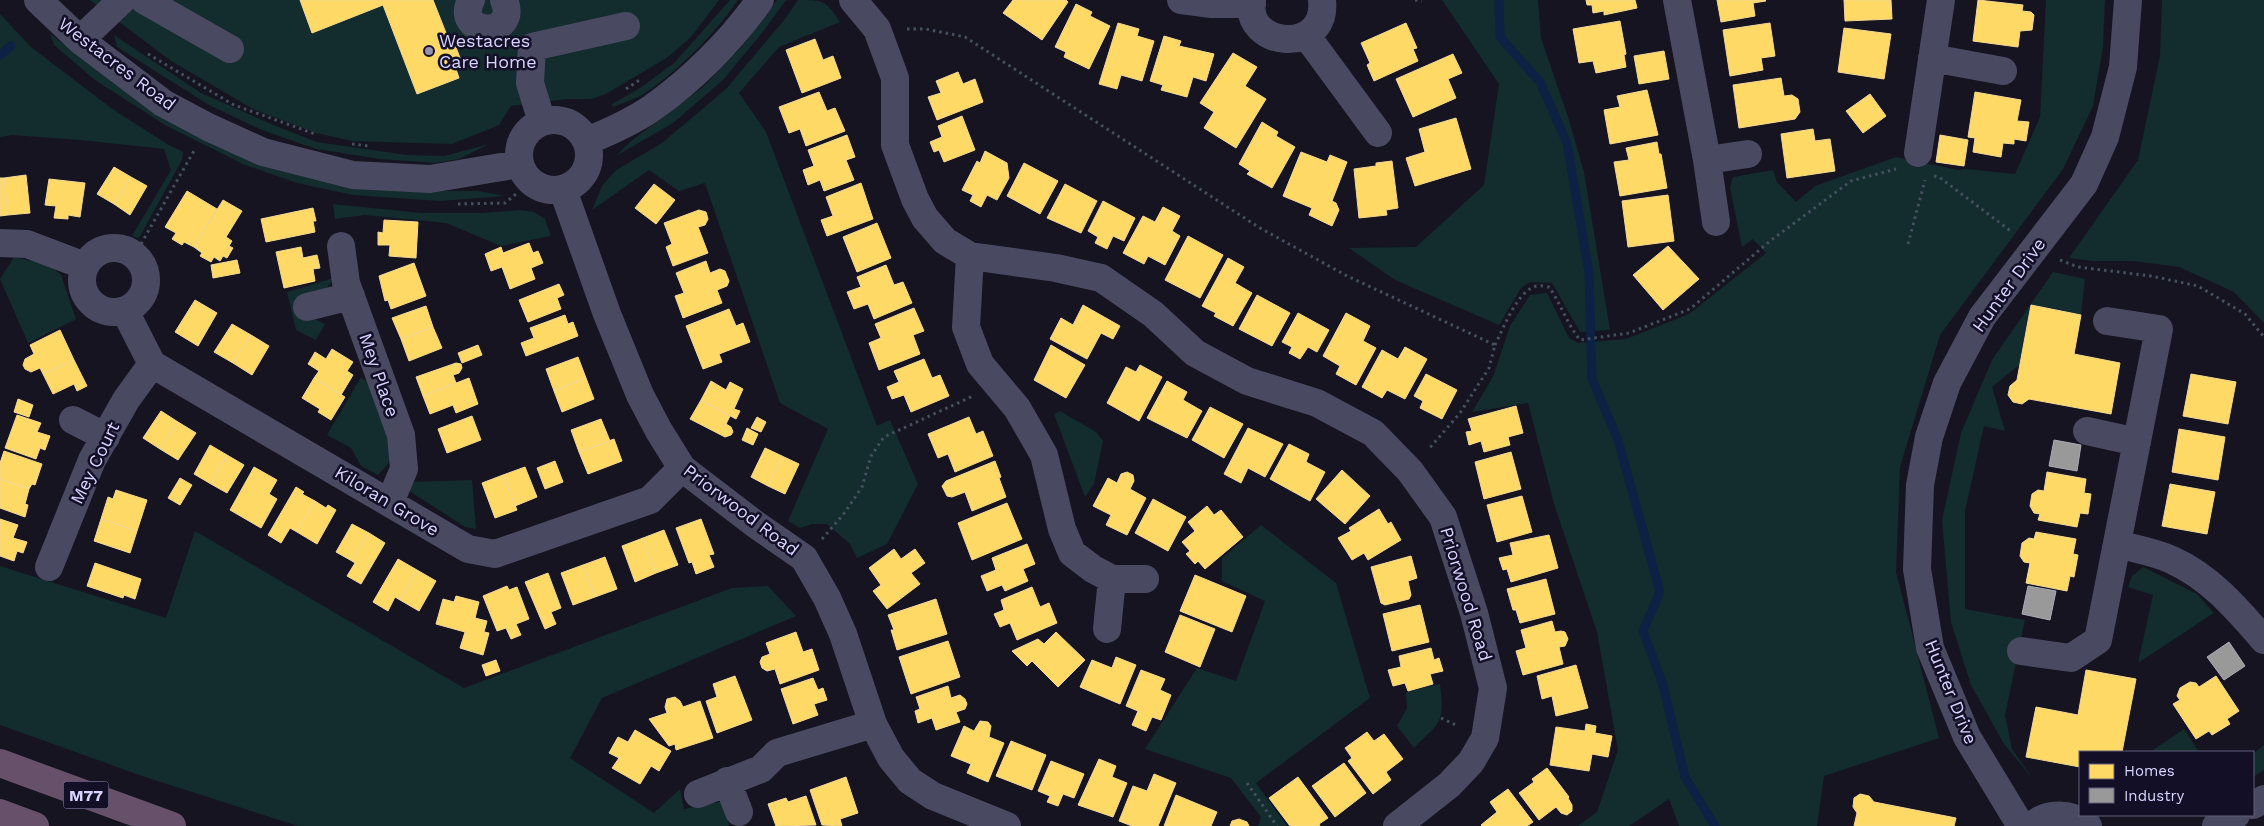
<svg xmlns="http://www.w3.org/2000/svg" width="2264" height="826" font-family="'Work Sans',sans-serif">
<style>
.green{fill:#132c2d}
.homes{fill:#ffd966;stroke:#f4d894}
.industry{fill:#999;stroke:#acabb8}
.lines{fill:none;stroke-linecap:round;stroke-linejoin:round}
.stream{stroke:#0d2144;stroke-width:9}
.path{stroke:#44505f;stroke-width:3;stroke-dasharray:2.5 4;stroke-linecap:butt}
.minor{stroke:#4a4962;stroke-width:28}
.highway{stroke:#67516a;stroke-width:28}
.poi-dot{fill:#9591b1;stroke:#130f26;stroke-width:2}
.labels{text-anchor:middle;stroke-width:5;stroke-linejoin:round;paint-order:stroke}
.shield{fill:#130f26;stroke:#9e99be;stroke-width:1}
.shield-label{font-size:16px;font-weight:bold;fill:#d9d4ff}
.poi-label{font-size:18px;fill:#d9d4ff;stroke:#130f26;text-anchor:start}
.street-label{font-size:18px;fill:#d9d4ff;stroke:#130f26}
</style>
<rect width="100%" height="100%" fill="#161421"/>
<!-- green -->
<path class="green" d="M90,0H719L691,37L668,57L606,94L591,99H567L511,106L499,125L452,144L352,141L316,133L253,109L171,61Z
M730,0H738C715,34 676,73 642,95C633,100 622,103 613,107L612,104L640,88L674,63Z
M777,0H786L762,33L723,80L673,123L616,156L631,141L703,87L744,44Z
M798,0C823,0 826,0 840,22L779,47L739,93L766,132L877,426L890,420L918,484L887,544L857,558L850,544L827,524H812L800,528L788,521L828,429L780,403L705,183L679,191L649,170L592,210L602,186L616,170L662,143L726,89L785,19Z
M1442,0H1538L1541,38L1569,120L1584,172L1610,330L1580,332L1552,283L1530,282L1521,288L1499,325L1395,280L1349,248L1416,247L1484,185L1499,84Z
M2046,0H2105L2103,47L2093,106L2063,169L1940,335L1900,467L1896,572L1939,738L1824,776L1817,826H1679L1669,799L1629,826H1578L1597,812L1618,750L1597,632L1554,504L1528,403L1472,412L1493,377L1510,326L1530,295L1547,293L1569,338L1578,343L1626,339L1689,314L1766,253L1753,239L1742,247L1730,187L1733,177L1773,170L1777,182L1796,202L1815,186L1896,157L1958,170L1965,169L2015,174L2040,117Z
M2162,0H2264V323L2234,292L2179,267L2134,261H2093L2069,258L2138,160L2160,56Z
M0,14L31,47L111,108L167,144L183,152L182,160L139,238L132,236L171,170L164,149L80,140L12,135L0,137Z
M50,34L146,105L400,191H478L505,196L440,201L353,195L297,183L245,165L165,125L95,80L54,45Z
M114,35L201,93L271,124L317,142L407,155L444,156L489,144L459,159L435,163L380,159L316,149L262,130L209,105L117,47Z
M333,204L421,213H482L520,210L534,212L545,219L551,236L501,246L446,223L365,215L335,219Z
M14,257L48,264L61,275L76,319L28,343L0,279Z
M2053,272L2085,279L2081,315L1992,387L2005,431L1984,426L1965,511V609L2025,620L2005,715L2012,749L2033,779L2004,744L1971,685L1951,622L1942,520L1961,433L1992,360Z
M334,278L327,288L299,297L304,321L315,319L325,324L316,340L296,330L287,292Z
M361,377L371,385L392,448L388,464L378,475L361,466L351,448L327,435Z
M1060,411L1096,432L1103,441L1094,484L1085,497L1054,414Z
M472,480L476,529L465,527L408,490L411,482Z
M1261,525L1336,583L1370,698L1256,783L1287,826H1258L1261,817L1231,778L1145,749L1197,668L1236,681L1265,601L1222,581V558Z
M195,531L464,688L732,588L768,586L796,616L602,698L570,758L654,813L680,789L684,809L724,801L729,826H298L145,777L0,725V566L166,618Z
M2143,567L2197,594L2214,613L2138,663L2153,595L2128,587L2132,576Z
M1440,684C1445,723 1441,721 1414,748L1397,726L1407,708L1406,692Z
M2184,729L2199,752H2150Z
M2264,745V770L2253,777V754Z"/>
<!-- homes -->
<path class="homes" d="M300,0H433L448,38L452,37L462,63L455,66L459,78L417,94L383,5L312,33Z
M1013,0H1066L1068,2L1042,40L1003,13Z
M1586,0H1635L1637,8L1604,15V11L1593,13L1592,5H1587Z
M1717,0H1765L1766,1L1753,3L1755,16L1721,22Z
M1844,0H1891L1892,19L1845,21Z
M1978,0L2023,5L2022,11L2031,12L2034,15L2032,30L2020,31L2018,47L1973,41Z
M1076,4L1092,12L1090,16L1110,26L1089,69L1064,57L1066,52L1055,47Z
M1620,21L1626,54L1624,55L1626,67L1596,73L1593,61L1579,63L1573,29Z
M1118,23L1139,29L1137,36L1154,41L1142,81L1121,75L1117,89L1099,84Z
M1406,23L1417,48L1413,49L1418,61L1374,81L1367,65L1370,63L1361,43Z
M1770,23L1775,56L1761,58L1763,70L1730,76L1723,30Z
M1844,28L1891,34L1884,79L1838,72Z
M1164,36L1181,41L1179,46L1214,54L1206,81L1193,77L1187,97L1161,90L1163,85L1150,81Z
M815,39L823,60L833,56L841,78L802,93L786,50Z
M1664,51L1669,79L1639,84L1634,56Z
M1233,53L1257,67L1245,86L1266,99L1236,148L1204,128L1214,112L1200,103Z
M1453,54L1462,73L1448,79L1456,98L1413,117L1396,79Z
M958,72L963,84L975,79L983,102L937,120L928,97L941,93L936,81Z
M1781,78L1784,96L1792,95L1798,99L1800,112L1795,119L1739,128L1733,85Z
M1647,90L1658,135L1610,144L1604,110L1620,107L1617,96Z
M819,92L827,111L835,108L845,131L806,146L800,129L789,133L779,107Z
M1975,92L2021,100L2017,121L2029,122L2026,141L2014,139V144L2003,143L2001,157L1973,152L1975,138L1968,137Z
M1870,94L1886,116L1863,133L1846,111Z
M962,116L975,150L944,162L939,150L934,152L930,142L942,137L938,126Z
M1456,118L1471,169L1415,186L1406,158L1425,152L1419,129Z
M1262,122L1278,132L1276,136L1295,147L1272,188L1247,174L1250,171L1239,164Z
M1813,129L1815,141L1830,139L1835,171L1787,178L1781,134Z
M847,135L855,157L846,160L854,180L824,191L820,180L808,185L803,170L814,166L808,150Z
M1940,135L1968,140L1964,166L1936,162Z
M1657,142L1659,154H1661L1667,188L1620,196L1614,162L1629,160L1626,148Z
M985,151L1007,163L1009,178L997,200L987,195L981,207L970,201L973,195L962,190L977,161L980,163Z
M1301,152L1327,162L1330,155L1347,162L1332,201L1336,203L1339,210L1332,226L1309,215L1312,208L1283,196Z
M1392,161L1398,208L1386,210L1387,215L1359,218L1354,169L1376,166V163Z
M1024,163L1058,181L1040,214L1007,196Z
M114,167L131,177L114,204L97,194Z
M26,175L30,213L8,215L4,178Z
M131,177L147,186L130,215L114,204Z
M0,178H4L8,215L0,216Z
M49,179L85,183L80,217L68,215V219L54,218L56,206L45,205Z
M861,183L873,219L827,236L821,220L833,216L826,197Z
M654,184L675,200L656,224L635,208Z
M1065,184L1097,201L1081,233L1047,218Z
M187,191L217,209L194,247L184,242L182,245L172,239L176,233L165,227Z
M1668,195L1674,241L1628,247L1622,201Z
M223,200L242,211L226,237L232,241L229,246L233,248L227,258L223,256L220,261L214,257L211,262L200,256L202,253L194,247Z
M1103,201L1135,218L1124,241L1113,236L1107,249L1095,243L1098,237L1088,231Z
M1163,207L1180,216L1172,231L1180,236L1165,265L1148,256L1144,264L1123,253L1143,216L1155,222Z
M313,208L316,221H313L315,232L266,242L261,219Z
M699,210L706,212L708,219L705,225L698,227L708,253L673,266L666,247L672,244L664,223Z
M384,220L418,222L416,258L389,256L390,245H378V232L383,233Z
M877,223L891,258L857,272L843,237Z
M1188,236L1223,255L1200,298L1165,280Z
M529,243L533,253L538,251L543,263L531,268L535,279L510,289L502,267L491,271L485,254L501,247L503,253Z
M1668,246L1699,279L1663,310L1633,275Z
M301,247L303,258L317,255L320,268L313,269L315,281L284,288L276,252Z
M1228,258L1244,267L1235,283L1252,293L1233,326L1214,316L1216,313L1202,306Z
M237,260L240,273L213,278L211,265Z
M706,261L710,273L720,269L725,271L729,281L727,286L717,290L722,303L683,318L675,296L684,293L676,273Z
M414,263L426,296L391,309L388,300L385,301L379,276Z
M886,265L894,285L903,282L912,303L874,319L868,304L854,309L847,292L861,287L857,277Z
M559,284L564,295L557,298L561,309L528,322L519,300Z
M1257,295L1290,313L1272,346L1239,329Z
M195,300L217,313L198,346L175,332Z
M1083,305L1120,326L1113,339L1101,333L1087,359L1050,339L1061,318L1073,325Z
M2031,305L2081,315L2074,354L2120,363L2111,414L2029,399L2022,404L2013,402L2008,395L2010,386L2017,380Z
M426,306L433,327L401,339L392,318Z
M914,308L924,331L913,335L920,354L879,370L869,343L881,338L875,324Z
M729,309L736,326L743,323L750,342L719,354L722,362L703,369L686,326Z
M1298,313L1329,330L1317,352L1308,347L1300,359L1289,353L1292,347L1282,342Z
M1346,313L1370,326L1363,341L1376,348L1356,385L1336,374L1340,366L1323,356Z
M565,315L568,324L573,322L578,336L526,356L521,343L534,338L530,328Z
M232,324L251,335L233,363L214,352Z
M433,327L442,348L409,361L401,339Z
M60,330L74,360L43,374L40,368L31,372L25,369L23,365L25,359L34,354L30,345Z
M251,335L269,346L252,375L233,363Z
M478,345L482,355L462,363L458,353Z
M1051,345L1085,365L1066,398L1034,380Z
M1405,347L1427,359L1405,399L1387,390L1382,398L1362,387L1382,350L1398,359Z
M332,349L353,362L347,371L353,375L341,395L314,378L319,371L308,364L315,352L326,359Z
M578,357L586,378L554,391L546,369Z
M924,359L932,378L940,375L949,396L911,412L904,395L892,399L887,387L899,382L894,371Z
M74,360L87,386L77,391L74,384L53,394L43,374Z
M456,363L461,364L462,368L459,373L453,375L456,383L423,396L416,377Z
M1140,365L1162,377L1139,421L1107,403L1126,367L1136,372Z
M1426,374L1457,390L1442,419L1420,408L1423,401L1414,396Z
M2191,374L2236,382L2228,424L2183,416Z
M314,378L345,397L331,420L318,412L320,409L302,398Z
M469,378L478,404L456,413L453,405L430,414L423,396Z
M586,378L594,399L562,412L554,391Z
M711,381L726,390L730,382L743,389L734,409L740,411L736,419L701,400Z
M1167,381L1187,392L1183,400L1202,411L1187,438L1147,418Z
M18,399L33,405L29,417L14,412Z
M701,400L730,416L726,424L731,427L733,432L731,435L725,437L690,419Z
M1516,406L1523,433L1508,437L1510,445L1484,452L1481,441L1469,445L1466,432L1472,431L1468,419Z
M1210,407L1243,424L1224,458L1192,440Z
M161,411L178,422L160,449L143,438Z
M17,415L41,423L37,432L50,436L45,450L40,448L36,459L5,448Z
M472,416L481,440L447,453L438,429Z
M757,417L766,422L761,432L751,428Z
M969,417L976,434L983,431L993,456L955,472L948,454L938,458L928,434Z
M601,419L610,441L579,452L571,430Z
M178,422L196,433L178,460L160,449Z
M747,428L758,434L753,445L742,440Z
M1248,428L1283,444L1265,477L1248,468L1241,483L1224,474Z
M2179,429L2225,437L2218,480L2172,472Z
M614,439L622,461L588,474L579,452Z
M1289,444L1309,454L1306,462L1325,472L1310,501L1270,479Z
M210,445L227,455L211,484L194,474Z
M765,448L782,456L768,486L751,477Z
M4,451L42,464L35,485L32,484L29,489L0,479V463Z
M1511,452L1521,489L1484,499L1475,462Z
M227,455L244,465L227,493L211,484Z
M782,456L799,464L785,494L768,486Z
M555,461L563,482L545,489L537,468Z
M995,461L1001,477L999,478L1006,497L972,511L965,492L952,497L947,496L942,486L946,481Z
M254,467L277,480L269,494L277,499L261,528L230,510Z
M525,467L537,497L515,506L503,475Z
M1342,470L1370,496L1345,524L1316,499Z
M1127,472L1133,475L1134,481L1130,489L1146,498L1127,535L1106,525L1111,515L1093,506L1108,478L1117,483L1121,474Z
M2047,472L2086,479L2084,493L2091,494L2088,514L2080,513L2077,527L2038,520L2040,514L2034,513L2030,506L2032,494L2038,490L2044,491Z
M503,475L517,510L495,518L482,483Z
M180,478L192,485L180,505L168,498Z
M0,479L29,489L25,504L28,505L25,517L0,508Z
M2170,484L2215,492L2207,534L2162,526Z
M296,487L304,492L302,494L315,501L297,532L290,528L281,543L268,535Z
M116,490L147,500L137,531L101,519L108,497L113,499Z
M1522,496L1532,532L1497,542L1487,505Z
M1153,499L1186,517L1168,551L1135,533Z
M315,501L326,508L328,505L336,510L317,544L297,532Z
M1007,503L1022,539L972,560L958,523Z
M1207,506L1214,515L1221,510L1243,537L1205,569L1198,561L1195,564L1186,554L1190,551L1182,542L1195,531L1188,522Z
M1379,509L1388,524L1391,522L1401,540L1368,560L1364,553L1352,560L1338,538L1351,531L1349,528Z
M0,519L18,525L13,538L27,542L23,553L17,551L14,561L0,556Z
M101,519L137,531L130,553L94,541Z
M701,519L714,554L709,555L714,567L696,574L692,562L689,563L676,528Z
M352,524L369,533L352,561L336,552Z
M664,530L678,565L656,573L643,538Z
M2036,532L2076,539L2073,554L2078,555L2074,577L2070,576L2067,591L2026,583L2030,563L2024,562L2020,556L2022,543L2029,538L2034,539Z
M369,533L385,543L361,584L347,576L355,563L352,561Z
M1549,535L1558,568L1511,582L1507,569L1503,570L1499,558L1513,555L1510,543Z
M643,538L656,573L635,582L622,546Z
M1027,544L1035,564L1023,569L1028,581L1005,591L1002,585L987,591L981,576L996,570L992,558Z
M894,549L901,559L915,549L925,563L911,573L920,584L887,609L873,591L881,585L869,568Z
M1411,556L1417,578L1408,581L1411,595L1409,599L1385,605L1381,603L1371,567Z
M605,557L617,589L595,597L583,565Z
M398,559L417,570L400,600L395,597L388,611L373,602Z
M95,563L141,579L135,599L124,595L123,598L87,586Z
M583,565L595,597L573,605L561,573Z
M417,570L436,581L419,611L400,600Z
M548,573L561,608L551,612L556,624L545,629L525,582Z
M1195,575L1246,596L1232,632L1180,611Z
M1546,579L1555,614L1520,623L1516,610H1513L1507,589Z
M507,586L509,590L517,587L529,619L516,624L521,635L511,639L506,628L497,631L483,596Z
M1032,587L1040,607L1049,603L1057,623L1017,640L1010,623L1000,627L994,614L1004,610L1001,600Z
M456,596L479,602L475,618L487,621L484,632L489,633L483,655L460,648L465,632L436,624L443,599L454,602Z
M936,599L947,634L897,650L891,630H894L888,615Z
M1420,605L1429,642L1392,651L1383,614Z
M1180,615L1215,629L1200,667L1165,652Z
M1552,621L1555,632L1561,631L1565,632L1568,639L1565,646L1559,647L1563,664L1523,675L1516,651L1526,648L1521,630Z
M796,632L803,652L812,649L819,670L780,684L775,669L767,671L762,668L760,662L762,657L770,654L766,643Z
M1056,632L1085,660L1058,687L1032,661L1027,666L1012,651L1038,639L1044,644Z
M948,641L960,677L911,694L899,657Z
M1431,648L1434,660L1439,658L1443,671L1430,674L1433,684L1408,691L1405,683L1393,686L1388,670L1401,667L1399,656Z
M1116,657L1136,665L1120,704L1080,687L1092,660L1112,668Z
M496,660L500,671L486,676L482,665Z
M1576,665L1588,708L1556,716L1552,696L1542,699L1537,676Z
M1141,670L1165,679L1160,690L1171,695L1161,720L1152,717L1146,731L1132,725L1138,711L1126,706Z
M2086,670L2136,679L2122,752H2080V767L2026,757L2036,707L2078,715Z
M735,676L752,720L717,733L706,701L717,697L713,684Z
M2216,676L2239,711L2227,719L2230,724L2212,735L2209,731L2196,739L2173,704L2180,700L2177,696L2180,688L2190,682L2196,683L2199,687Z
M813,678L818,690L823,688L827,700L814,704L818,715L793,724L781,689Z
M948,686L951,698L960,695L965,699L967,704L965,709L956,712L960,722L936,730L932,718L918,723L915,711L920,709L916,697Z
M675,697L680,701L683,707L700,701L713,738L676,750L675,744L669,746L649,719L667,713L665,707L667,699Z
M980,721L988,722L991,726L989,737L1004,743L988,782L967,773L971,764L951,756L964,726L974,731Z
M1586,724L1596,726L1595,733L1612,736L1608,757L1592,754L1589,771L1550,765L1556,727L1585,731Z
M635,730L671,751L659,771L651,766L640,784L612,768L619,758L609,753L618,737L628,742Z
M1367,732L1374,741L1384,734L1403,759L1386,772L1391,780L1373,794L1348,761L1352,758L1345,748Z
M1011,741L1046,755L1032,790L996,776Z
M1099,759L1116,766L1112,777L1127,783L1113,817L1078,805Z
M1051,761L1084,774L1074,798L1063,794L1058,806L1047,802L1050,796L1038,791Z
M1344,763L1366,793L1335,817L1312,786Z
M1547,768L1569,797L1568,798L1572,805V811L1567,815L1561,813L1556,807L1539,820L1519,793L1534,782L1532,779Z
M1154,774L1176,783L1158,826H1132L1119,821L1133,786L1147,791Z
M846,777L858,813L840,819L842,826L822,825L810,790Z
M1298,777L1328,818L1319,824L1320,826H1290L1269,798Z
M1508,789L1533,822L1527,826H1482L1481,825L1497,812L1490,802Z
M1860,794L1869,796L1874,802L1956,818L1954,826H1854L1857,813L1853,807L1854,798Z
M1176,795L1217,812L1211,826H1164Z
M806,796L816,825L776,826L768,804L786,798L788,802Z
M1239,819L1247,822L1249,826H1230L1232,821Z"/>
<!-- industry -->
<path class="industry" d="M2054,440L2081,445L2077,471L2049,466Z
M2028,586L2056,591L2050,620L2022,614Z
M2229,642L2245,666L2224,680L2207,657Z"/>
<g class="lines">
<!-- stream -->
<path class="stream" d="M1499,0L1500,37L1540,82L1567,143L1589,273L1592,379L1618,440L1660,592L1643,631L1663,685L1685,777L1715,826
M0,55L11,46"/>
<!-- path -->
<path class="path" d="M1415,0L1422,1
M907,29H926L965,37L1260,228L1347,276L1495,345L1489,368L1460,413L1428,450
M148,54L234,105L315,134
M626,89L641,79
M352,144L368,146
M1934,176L1939,177L2012,232
M458,204L505,203L516,194
M1908,244L1925,180
M133,254L141,244L195,149
M2060,260L2078,267L2151,276L2198,286L2245,314L2264,337
M1495,345C1503,329 1518,289 1537,286C1541,285 1546,287 1549,287C1561,304 1567,324 1580,340L1629,333L1690,309L1770,241L1851,181L1896,169
M822,539L843,515L862,487L871,456L884,437L973,396
M1441,718L1458,726
M1247,783L1277,826"/>
<!-- minor -->
<path class="minor" d="M38,0L80,40L163,103L208,127L263,152L353,175L430,179L519,164
M144,0L230,49
M471,0C453,37 520,39 504,0
M853,0L877,29L895,78V145L915,199L925,218L945,241L970,256L1056,268L1101,278L1153,314L1195,353L1247,381L1317,403L1373,433L1410,471L1443,517L1474,613L1493,688L1485,738L1471,762L1449,785L1397,826
M1181,0L1212,4H1252
M1252,0C1243,48 1328,56 1322,0
M1677,0L1707,160L1716,222
M1306,35L1378,133
M80,40L122,0
M1932,58L2003,71
M519 155a35 35 0 1 1 70 0a35 35 0 1 1-70 0Z
M542,122L530,83L532,47L626,26
M587,141C609,132 632,122 652,108C692,80 732,40 760,0
M1918,153L1941,0
M1707,160L1748,154
M563,190L607,314L640,395L659,431L682,468L755,524L804,558L827,598L843,634L873,724L891,758L910,781L933,796L1007,826
M0,243L27,244L85,266
M341,246L346,283L401,435L404,469L390,502
M82 280a32 32 0 1 1 64 0a32 32 0 1 1-64 0Z
M970,256L966,327L980,364L1017,408L1044,455L1062,529L1072,553L1093,569L1112,579H1145
M307,307L351,296
M125,311L152,364L468,549L495,554L650,500L682,468
M73,420L106,437
M2087,431L2137,442
M2117,544C2135,549 2155,552 2172,560C2210,577 2237,609 2264,640
M49,567L92,460L126,400L152,364
M1107,629L1112,579
M2021,651L2071,658L2098,640L2159,329L2107,321
M727,781L739,812
M698,794L761,769L777,753L873,724
M2253,805L2264,799
M2021,826L1967,737L1930,648L1917,569L1920,485L1929,437L1947,383L1982,317L2084,184L2105,137L2123,67L2128,0
M2032,826C2047,811 2072,813 2088,826
M2216,826L2236,815"/>
<!-- highway -->
<path class="highway" d="M0,763L172,826
M0,813L35,826"/>
</g>
<!-- markers -->
<circle class="poi-dot" cx="429" cy="51" r="5"/>
<g class="labels">
<!-- shield labels -->
<rect class="shield" x="63.5" y="781.5" width="45" height="27" rx="4"/>
<g class="shield-label">
<text x="86" y="801">M77</text>
</g>
<!-- poi labels -->
<g class="poi-label">
<text x="439" y="47">Westacres<tspan x="439" dy="21">Care Home</tspan></text>
</g>
<!-- street labels -->
<g class="street-label">
<text transform="translate(117 64) rotate(37)" y="6">Westacres Road</text>
<text transform="translate(2009 285) rotate(-54)" y="6">Hunter Drive</text>
<text transform="translate(379 375) rotate(71)" y="6">Mey Place</text>
<text transform="translate(95 463) rotate(-64)" y="6">Mey Court</text>
<text transform="translate(387 501) rotate(31)" y="6">Kiloran Grove</text>
<text transform="translate(741 510) rotate(37)" y="6">Priorwood Road</text>
<text transform="translate(1466 594) rotate(73)" y="6">Priorwood Road</text>
<text transform="translate(1951 692) rotate(68)" y="6">Hunter Drive</text>
</g>
</g>
<!-- legend -->
<rect x="2079" y="751" width="175" height="65" fill="#130f26" stroke="#625e7d"/>
<rect x="2089" y="764" width="25" height="15" fill="#ffd966" stroke="#625e7d"/>
<text x="2124" y="776" font-size="15" fill="#d9d4ff">Homes</text>
<rect x="2089" y="788" width="25" height="15" fill="#999999" stroke="#625e7d"/>
<text x="2124" y="801" font-size="15" fill="#d9d4ff">Industry</text>
</svg>
